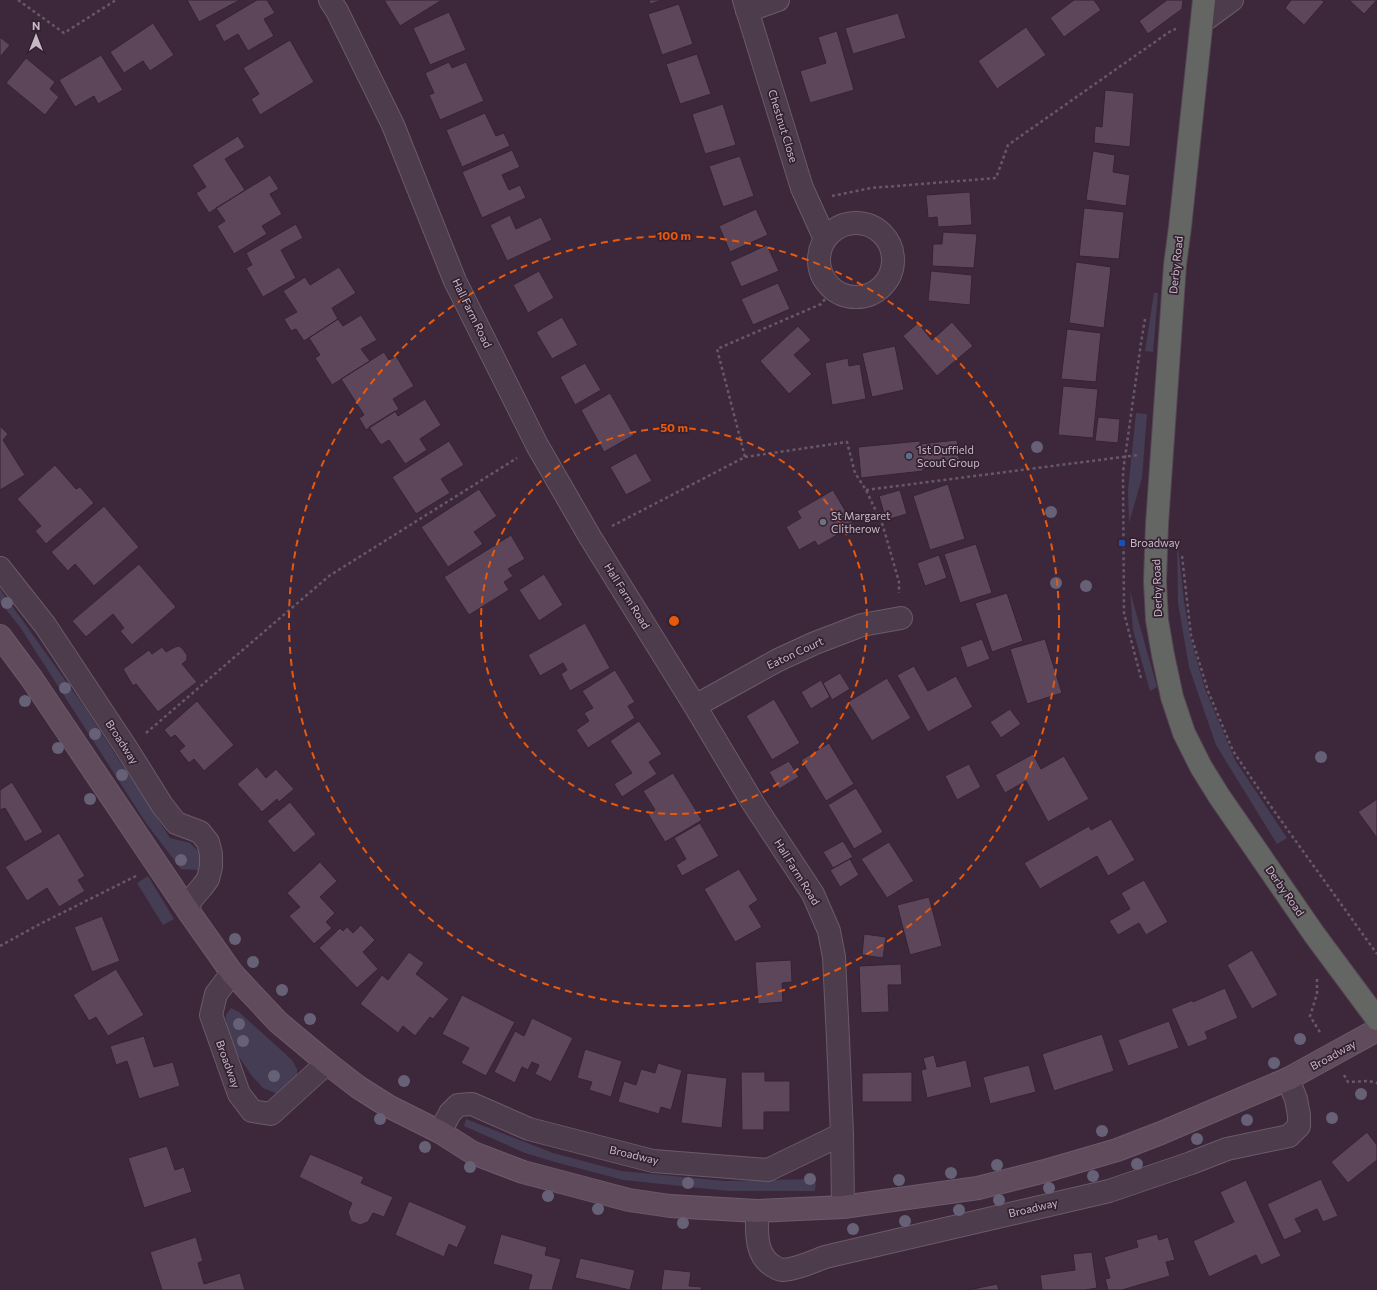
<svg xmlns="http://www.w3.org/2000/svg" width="1377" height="1290" font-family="Commissioner,sans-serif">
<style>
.green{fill:#453d53}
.building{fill:#5d455a;stroke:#352333}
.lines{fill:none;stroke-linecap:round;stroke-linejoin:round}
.minor-casing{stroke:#6b5a69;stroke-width:24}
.tertiary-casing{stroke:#6b5a69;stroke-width:24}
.secondary-casing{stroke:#6b5a69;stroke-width:24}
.trunk-casing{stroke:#554453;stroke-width:24}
.path{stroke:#65586a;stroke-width:2.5;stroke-dasharray:3 3;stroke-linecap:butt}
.minor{stroke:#4d3c4b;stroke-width:22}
.tertiary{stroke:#4d3c4b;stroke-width:22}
.secondary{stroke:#604b5d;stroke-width:22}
.trunk{stroke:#646664;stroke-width:22}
.tree{fill:#666176}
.ring{fill:none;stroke:#e8590c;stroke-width:2;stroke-dasharray:7 5}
.service-dot{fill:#5c6f8a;stroke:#332131;stroke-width:1.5}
.worship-dot{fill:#6b7280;stroke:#332131;stroke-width:1.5}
.transit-dot{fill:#1a4fb4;stroke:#332131;stroke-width:1.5}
.labels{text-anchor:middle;stroke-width:3.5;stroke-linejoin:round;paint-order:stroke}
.street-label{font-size:11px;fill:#c8b8c6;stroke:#332131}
.poi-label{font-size:11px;fill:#c8b8c6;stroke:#332131;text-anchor:start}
.centre{fill:#e8590c;stroke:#332131;stroke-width:2}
.ring-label{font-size:12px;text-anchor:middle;font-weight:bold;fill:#e8590c;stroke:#332131;stroke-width:3.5;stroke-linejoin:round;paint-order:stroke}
</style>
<rect width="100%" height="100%" fill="#3d283b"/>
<!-- green -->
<path class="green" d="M1154,293H1158L1153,352L1145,351Z
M1136,413L1147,414L1142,478L1129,523L1128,490Z
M1177,537L1184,601L1190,636L1205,689L1235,760L1287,838L1277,844L1216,745L1189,667L1178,603Z
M0,589L85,708L170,838L190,843L201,854L202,865L198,870L181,869L146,823L20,627L0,602Z
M1130,591L1157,687L1150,691L1133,630Z
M148,876L174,919L163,925L137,883Z
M231,1008L239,1012L292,1060L297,1069V1075L278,1094L263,1088L252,1076L235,1051L227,1034L226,1015Z
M466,1119L553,1153L621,1171L725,1181L816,1179L815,1191H729L623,1180L555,1162L525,1153L464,1126Z"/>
<!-- building -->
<path class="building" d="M187,0H240L199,22Z
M257,0H267L275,13L264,19L274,36L248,51L238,34L224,42L215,25Z
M384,0H442L400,26Z
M649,0H663L650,4Z
M1074,0H1094L1101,10L1064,37L1050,18Z
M1167,0H1183L1182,9L1148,34L1139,21Z
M1291,0H1322L1324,2L1304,25L1285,8Z
M1349,0H1377L1364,14Z
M679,4L693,44L662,55L648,14Z
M449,12L466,50L430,65L413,28Z
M898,13L906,38L853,54L845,28Z
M153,23L174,55L150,71L143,61L124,73L110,52Z
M1026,27L1046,55L997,89L978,61Z
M837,31L854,90L810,103L800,71L826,63L818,37Z
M0,37L10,45L0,57Z
M290,40L314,82L260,115L251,99L259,94L243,68Z
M697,54L711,94L680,104L666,64Z
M101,55L123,90L98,104L94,96L75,107L59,80Z
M26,58L55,82L50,89L59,97L45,115L6,83Z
M449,62L452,68L466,62L484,101L440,120L429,95L434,93L425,73Z
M1105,90L1134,93L1130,147L1094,143L1095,126L1102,127Z
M723,104L736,145L705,154L692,114Z
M485,113L496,136L504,133L510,146L462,167L446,130Z
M238,136L245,147L225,159L245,190L209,213L196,193L206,187L192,165Z
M512,150L520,167L502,175L509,190L520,185L526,198L482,218L462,172Z
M1093,151L1115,155L1113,172L1130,175L1126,206L1086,200Z
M740,156L754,196L723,207L709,166Z
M270,175L279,189L270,194L282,214L262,226L267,234L234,254L217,226L225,221L216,208Z
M970,192L972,225L938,227L937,217L928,218L926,195Z
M1084,208L1124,212L1119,259L1079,256Z
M756,209L768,235L730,252L719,226Z
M510,215L516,229L541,217L552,240L507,261L490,225Z
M296,224L303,238L281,250L296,278L263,297L246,268L252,265L246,253Z
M943,232L977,234L974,268L932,266L933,244H942Z
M767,245L779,271L741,287L730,262Z
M1076,262L1111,267L1104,328L1069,323Z
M339,267L356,293L332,308L338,319L304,341L296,329L291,331L284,319L297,312L283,291L305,277L310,285Z
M539,271L554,298L528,313L513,285Z
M931,271L972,275L970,305L928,301Z
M778,283L790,309L753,325L741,299Z
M361,315L377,340L361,349L370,361L332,385L315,358L320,355L309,338L338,319L343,326Z
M562,317L578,345L552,359L536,332Z
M952,322L973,346L937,376L903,336L918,323L932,340Z
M798,326L811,340L794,355L812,374L789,394L760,361Z
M1067,329L1101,333L1096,382L1061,379Z
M895,346L904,390L872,397L862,353Z
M384,352L389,360L396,356L414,386L393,399L399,409L366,430L359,418L364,415L341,379Z
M848,358L849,366L860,364L866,399L832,405L825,363Z
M585,363L601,390L575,405L560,377Z
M1063,386L1098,389L1093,438L1058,435Z
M610,393L634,435L604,452L581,410Z
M425,399L441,425L420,439L427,450L405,464L389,440L381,445L369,427L395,411L398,416Z
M1098,417L1120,419L1118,443L1095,441Z
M0,426L8,434L3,440L25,475L0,490Z
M957,440L960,465L923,469V471L861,478L858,447L920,441V444Z
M449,441L464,465L441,479L450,493L416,514L392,477Z
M636,453L652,481L626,495L610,467Z
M55,465L76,489L80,487L94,503L46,544L35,531L41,526L17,499Z
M948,484L965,539L930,550L913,496Z
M479,489L497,516L474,532L483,544L448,567L421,527Z
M833,490L854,525L818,546L815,541L799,550L786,527L801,518L797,511Z
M900,490L907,514L886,520L879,496Z
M104,506L139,547L94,586L75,564L68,571L51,552Z
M511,535L525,559L508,569L513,576L504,582L509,590L469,615L444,577Z
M976,544L992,593L960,603L944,554Z
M939,555L947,578L925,586L917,563Z
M139,564L176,607L132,645L120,631L124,628L113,614L86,637L72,621Z
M544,574L563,605L539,621L519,590Z
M1007,593L1023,641L992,652L975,603Z
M585,623L610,668L570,691L561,674L567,670L563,663L540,676L528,655Z
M982,639L990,659L967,668L960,647Z
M1045,639L1062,693L1027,704L1010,649Z
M179,646L182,648L187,655V660L182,664L197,682L158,712L136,684L133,686L123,669L149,650L152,654L162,647L166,652L175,647Z
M914,666L928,691L956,676L973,707L928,732L897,675Z
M615,670L635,702L628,706L635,718L588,748L576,730L589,721L584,713L593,708L582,691Z
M840,673L850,689L832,700L823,683Z
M887,678L911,718L872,741L848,702Z
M821,680L830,697L811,709L801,692Z
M774,699L800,743L772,760L746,716Z
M197,701L234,745L204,771L194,759L189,763L179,751L185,746L175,735L171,738L164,730Z
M1010,709L1021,724L1001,738L990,722Z
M639,721L662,754L649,762L657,774L622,797L614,784L632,773L610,741Z
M829,743L854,784L826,801L801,760Z
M1033,754L1041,769L1064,756L1089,799L1048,822L1026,781L1005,793L995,775Z
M789,761L799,777L779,789L769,772Z
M969,764L981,787L957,800L945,776Z
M257,767L266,778L276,769L294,789L279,802L277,799L262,812L237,784Z
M673,773L702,820L665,842L648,814L655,810L643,791Z
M12,782L43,832L25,842L5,808L0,810V790Z
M856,788L883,832L854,849L828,805Z
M1377,799V838L1358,812Z
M290,802L316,834L294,853L267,821Z
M1111,819L1135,860L1108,876L1097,856L1040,889L1024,863L1089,826L1091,830Z
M700,823L719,856L682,876L676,865L686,859L674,838Z
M59,833L85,876L78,880L85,891L59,907L47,888L27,901L5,867Z
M843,841L853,857L833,868L823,852Z
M889,842L914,881L887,898L861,859Z
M850,859L859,875L840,887L830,870Z
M320,862L337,881L320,897L335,913L326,922L332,928L314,944L289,916L300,907L287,893Z
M739,869L758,900L749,906L762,927L735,942L704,889Z
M1144,880L1168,922L1146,935L1139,923L1118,935L1109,921L1130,909L1121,893Z
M929,897L942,946L910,955L897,905Z
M102,916L120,961L92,972L74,927Z
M361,925L375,940L363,952L378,969L357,988L319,948L340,928L343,931L347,927L353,933Z
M864,934L886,937L883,958L862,955Z
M1252,950L1278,995L1252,1009L1227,965Z
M409,952L424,963L416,974L449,999L433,1019L430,1017L415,1036L403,1026L398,1033L360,1004L382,975L388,980Z
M791,960L792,982L782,983L783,1002L758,1004L755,962Z
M901,964L902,985H888L889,1012L861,1013L859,966Z
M116,969L144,1015L108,1036L96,1017L89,1021L73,995Z
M1225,988L1238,1018L1205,1032L1208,1039L1188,1047L1171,1009L1193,1000V1002Z
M462,995L515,1022L486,1076L461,1063L469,1048L442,1034Z
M532,1018L573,1038L551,1082L535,1074L539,1065L532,1062L528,1070L522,1067L515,1083L494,1072L515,1031L524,1036Z
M1169,1021L1179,1048L1128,1066L1118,1040Z
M1102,1034L1114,1071L1054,1091L1042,1054Z
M144,1036L154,1067L173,1062L180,1086L139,1099L127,1061L116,1065L110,1046Z
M585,1049L622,1061L611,1097L589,1090L592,1082L577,1078Z
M934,1055L937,1067L966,1060L972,1087L927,1098L921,1070L926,1069L923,1058Z
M658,1063L682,1070L671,1110L661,1107L659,1114L618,1102L624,1081L636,1085L641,1069L655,1073Z
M1029,1065L1036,1092L990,1104L983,1077Z
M741,1072H765V1081H790V1112H764V1130H742Z
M912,1072V1102H862V1073Z
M687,1073L727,1078L722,1128L681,1123Z
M1367,1132L1377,1145V1160L1348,1183L1331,1162Z
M167,1146L175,1170L184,1167L192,1192L144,1208L128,1158Z
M310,1154L364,1177L361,1183L393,1197L384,1217L373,1213L368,1222L360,1225L351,1221L348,1212L352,1203L299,1177Z
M1321,1179L1338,1216L1323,1222L1317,1209L1295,1219L1302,1232L1284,1240L1267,1204Z
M1246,1180L1281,1256L1261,1265L1256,1255L1209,1277L1193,1241L1234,1222L1220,1192Z
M409,1201L467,1226L457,1248L449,1244L444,1257L395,1235Z
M501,1234L547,1247L545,1255L561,1259L552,1290H528L532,1275L493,1264Z
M1157,1234L1159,1240L1168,1237L1175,1260L1166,1262L1170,1276L1122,1290H1108L1105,1279L1110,1278L1104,1257L1138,1247L1136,1240Z
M196,1237L203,1261L198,1263L204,1284L240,1273L245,1290H162L150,1252Z
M1092,1252L1097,1288L1085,1290H1042L1040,1275L1075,1270L1073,1254Z
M580,1258L635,1270L630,1290L575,1278Z
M664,1269L691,1272L689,1286L702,1287L701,1290H661Z
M997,1284L999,1290H968Z"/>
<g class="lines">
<!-- minor casing -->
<g class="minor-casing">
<path id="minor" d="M330,0L337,11L393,125L455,281L537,445L590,537L695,706L753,803L813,894L829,931L834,957L838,1039L842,1134L843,1207
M744,0L802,188L825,239
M747,11L778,0
M819 260a37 37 0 1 1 74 0a37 37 0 1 1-74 0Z
M0,568L45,625L127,749L162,805L176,823L200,832L208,842L211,854V867L208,879L202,887L190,901L189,912
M695,706L778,660L815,643L862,625L901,618
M232,973L216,994L211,1015L239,1094L252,1111L271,1114L327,1063
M440,1132L450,1113L458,1105L472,1104L529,1129L653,1161L768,1170L842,1134
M757,1211C757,1230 754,1257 775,1267C778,1269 780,1270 783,1270C798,1269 812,1262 825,1257L1109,1191L1191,1163L1227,1149L1289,1136L1299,1126V1115L1296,1099L1288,1079"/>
</g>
<!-- tertiary casing -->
<g class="tertiary-casing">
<path id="tertiary" d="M1202,22L1232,0"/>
</g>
<!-- secondary casing -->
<g class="secondary-casing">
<path id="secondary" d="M0,636L32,679L189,912L232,973L278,1022L327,1063L358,1087L388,1106L440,1132L473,1153L523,1172L629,1200L670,1206L757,1211L843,1207L978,1188L1045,1171L1117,1150L1161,1133L1288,1079L1377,1030"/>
</g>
<!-- trunk casing -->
<g class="trunk-casing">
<path id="trunk" d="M1204,0L1180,227L1175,265L1157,524L1155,581L1157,620L1163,655L1172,697L1184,733L1201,767L1219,796L1314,934L1377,1019"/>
</g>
<!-- path -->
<path class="path" d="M18,0L64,33L116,0
M832,196L871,188L996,178L1008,145L1172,30L1176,29
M745,457L847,442L855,473L866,490L883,526L899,582V593
M866,490L1138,455
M612,526L745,457L717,349L821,304L833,289
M1182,556L1191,635L1208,691L1233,751L1267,801L1377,954
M1141,678L1124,613L1123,472L1141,343L1145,319
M146,733L329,576L517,458
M0,946L40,924L136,876
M1317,979V994L1310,1016L1321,1034
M1344,1075L1348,1082L1369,1081L1377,1083"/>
<!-- minor -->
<use href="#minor" class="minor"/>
<!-- tertiary -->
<use href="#tertiary" class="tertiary"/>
<!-- secondary -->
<use href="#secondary" class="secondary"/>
<!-- trunk -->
<use href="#trunk" class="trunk"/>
</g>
<!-- trees -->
<g class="tree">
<circle cx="1037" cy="447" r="6"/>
<circle cx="1051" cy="512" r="6"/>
<circle cx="1056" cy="583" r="6"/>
<circle cx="1086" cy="586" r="6"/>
<circle cx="7" cy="603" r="6"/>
<circle cx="65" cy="688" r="6"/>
<circle cx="25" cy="701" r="6"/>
<circle cx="95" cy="734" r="6"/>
<circle cx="58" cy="748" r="6"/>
<circle cx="1321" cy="757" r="6"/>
<circle cx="122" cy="775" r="6"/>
<circle cx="90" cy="799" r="6"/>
<circle cx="181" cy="860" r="6"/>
<circle cx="235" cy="939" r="6"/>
<circle cx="253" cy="962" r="6"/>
<circle cx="282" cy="990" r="6"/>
<circle cx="310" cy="1019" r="6"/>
<circle cx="239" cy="1024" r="6"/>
<circle cx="1300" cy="1039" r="6"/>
<circle cx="243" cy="1041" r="6"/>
<circle cx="1274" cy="1063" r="6"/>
<circle cx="274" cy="1076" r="6"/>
<circle cx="404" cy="1081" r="6"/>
<circle cx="1361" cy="1094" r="6"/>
<circle cx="1332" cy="1118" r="6"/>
<circle cx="380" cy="1119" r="6"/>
<circle cx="1247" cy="1120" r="6"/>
<circle cx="1102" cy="1131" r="6"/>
<circle cx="1197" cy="1139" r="6"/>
<circle cx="425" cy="1147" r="6"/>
<circle cx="1137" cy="1164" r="6"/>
<circle cx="997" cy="1165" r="6"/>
<circle cx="470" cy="1167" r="6"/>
<circle cx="951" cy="1173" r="6"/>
<circle cx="1093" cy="1176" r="6"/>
<circle cx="810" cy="1179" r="6"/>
<circle cx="899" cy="1180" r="6"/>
<circle cx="688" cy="1183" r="6"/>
<circle cx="1049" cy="1188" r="6"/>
<circle cx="548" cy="1196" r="6"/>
<circle cx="999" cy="1200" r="6"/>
<circle cx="598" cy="1209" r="6"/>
<circle cx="959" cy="1210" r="6"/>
<circle cx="905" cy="1221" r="6"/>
<circle cx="683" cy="1223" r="6"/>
<circle cx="853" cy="1229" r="6"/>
</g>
<!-- distance rings -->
<g class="ring">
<circle cx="674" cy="621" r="193"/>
<circle cx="674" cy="621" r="385"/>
</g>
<!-- markers -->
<circle class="service-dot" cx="909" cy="456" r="4"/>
<circle class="worship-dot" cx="823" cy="522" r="4"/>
<rect class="transit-dot" x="1118" y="539" width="8" height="8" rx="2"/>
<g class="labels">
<!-- street labels -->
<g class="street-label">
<text transform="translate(783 126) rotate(73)" y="4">Chestnut Close</text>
<text transform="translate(1176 265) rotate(-84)" y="4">Derby Road</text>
<text transform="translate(472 313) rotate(64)" y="4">Hall Farm Road</text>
<text transform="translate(1157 588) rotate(-92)" y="4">Derby Road</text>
<text transform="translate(627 596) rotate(58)" y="4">Hall Farm Road</text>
<text transform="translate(795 653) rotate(-25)" y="4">Eaton Court</text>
<text transform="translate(122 742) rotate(57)" y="4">Broadway</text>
<text transform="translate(797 872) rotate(58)" y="4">Hall Farm Road</text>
<text transform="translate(1285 891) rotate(55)" y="4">Derby Road</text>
<text transform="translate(1333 1055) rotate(-29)" y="4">Broadway</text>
<text transform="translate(228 1064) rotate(70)" y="4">Broadway</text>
<text transform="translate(634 1155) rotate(13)" y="4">Broadway</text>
<text transform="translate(1033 1208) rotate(-13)" y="4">Broadway</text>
</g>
<!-- poi labels -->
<g class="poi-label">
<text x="917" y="454">1st Duffield<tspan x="917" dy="13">Scout Group</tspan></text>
<text x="831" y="520">St Margaret<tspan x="831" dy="13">Clitherow</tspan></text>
<text x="1130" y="547">Broadway</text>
</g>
</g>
<circle cx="674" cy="621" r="6" class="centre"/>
<g class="ring-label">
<text x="674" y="240">100 m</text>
<text x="674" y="432">50 m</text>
</g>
<!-- north arrow -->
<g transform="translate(36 36)" stroke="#332131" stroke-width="3" paint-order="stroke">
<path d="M0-3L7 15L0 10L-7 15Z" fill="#c8b8c6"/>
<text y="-6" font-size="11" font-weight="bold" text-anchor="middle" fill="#c8b8c6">N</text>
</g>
</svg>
